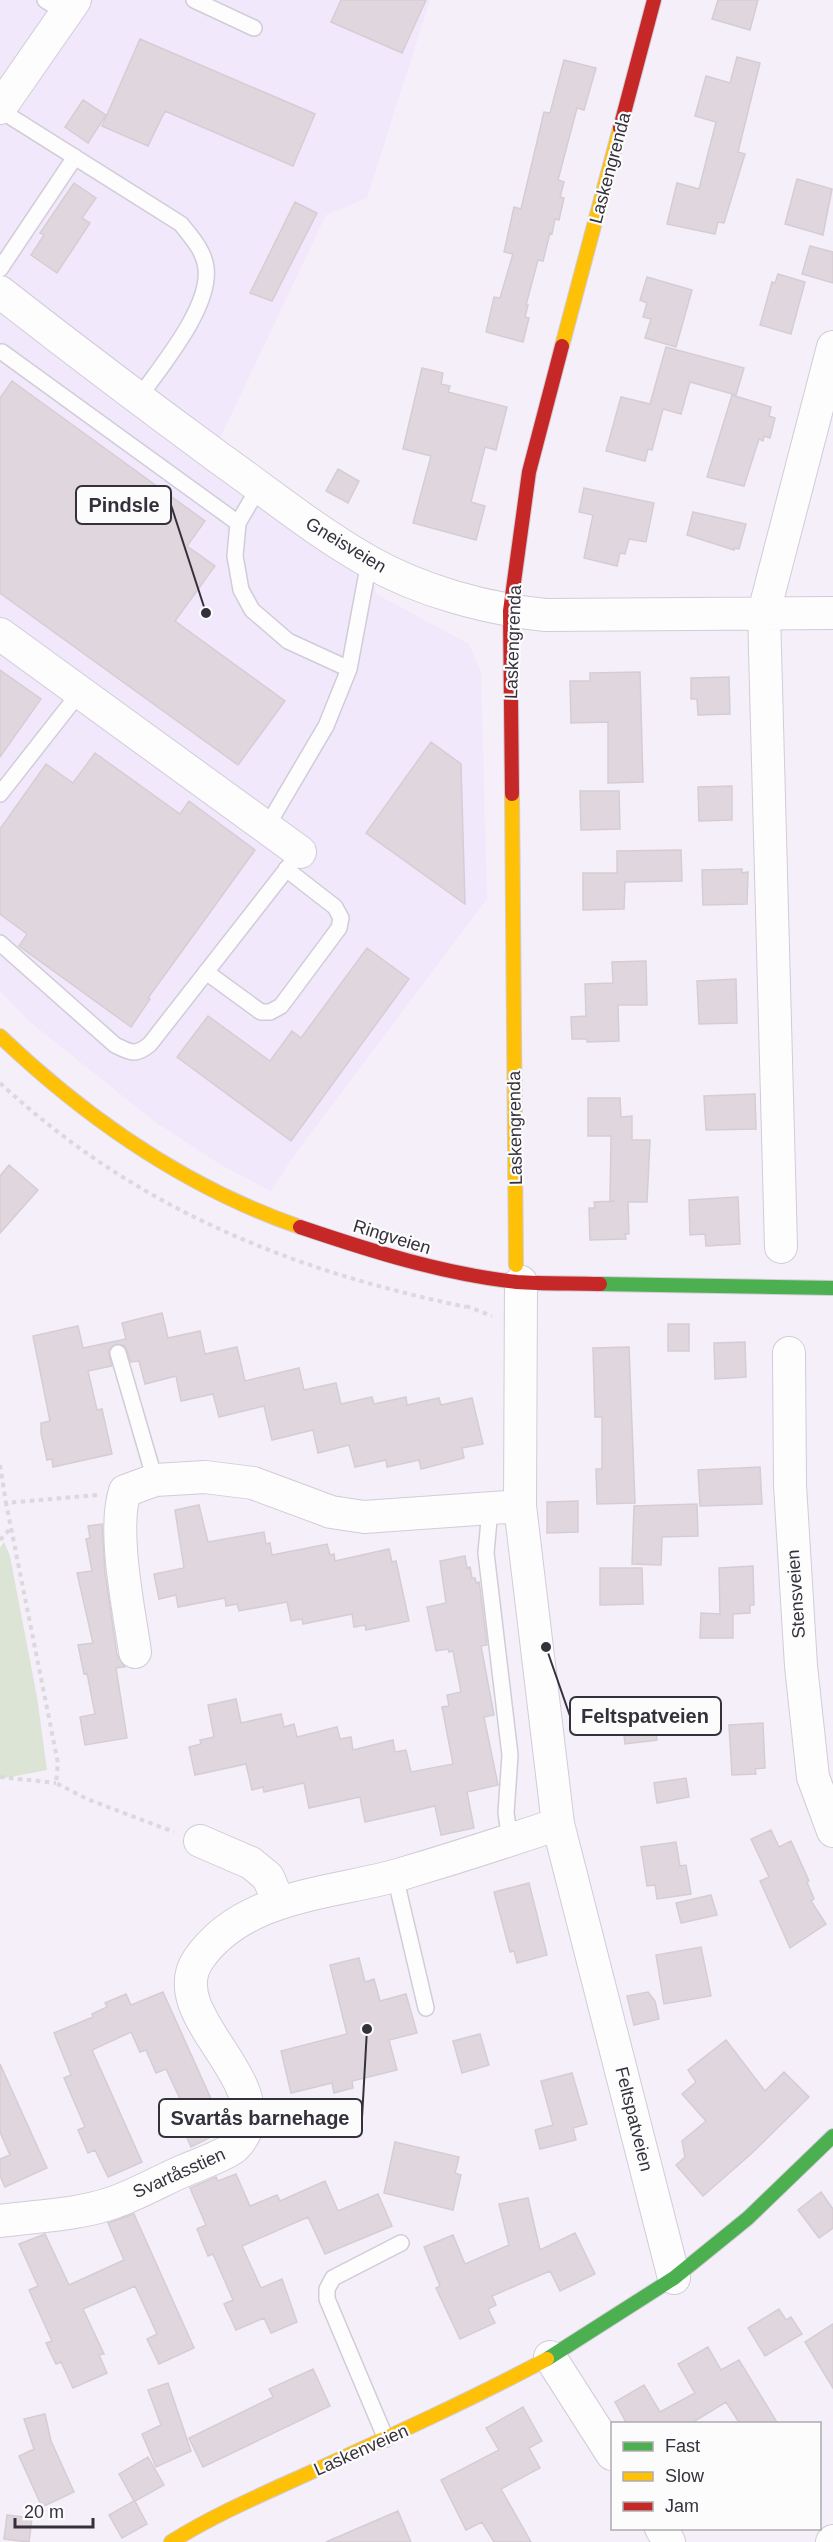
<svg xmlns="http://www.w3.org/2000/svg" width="833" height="2542" font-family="Helvetica,sans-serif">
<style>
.built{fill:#f1e8fc}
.green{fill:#dbe4d5}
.building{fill:#e0d7de;stroke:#d6cdd4;stroke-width:1.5}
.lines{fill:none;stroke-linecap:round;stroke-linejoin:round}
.lane-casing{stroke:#d1ccd7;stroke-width:18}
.street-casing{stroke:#d1ccd7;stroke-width:34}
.fast-casing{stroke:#d1ccd7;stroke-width:16}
.slow-casing{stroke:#d1ccd7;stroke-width:16}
.jam-casing{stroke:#d1ccd7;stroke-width:16}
.path{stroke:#dad9dc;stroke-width:4;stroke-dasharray:4.5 4.5;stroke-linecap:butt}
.lane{stroke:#fdfdfe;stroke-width:15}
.street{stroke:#fdfdfe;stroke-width:32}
.fast{stroke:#4caf50;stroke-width:14}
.slow{stroke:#ffc107;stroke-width:14}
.jam{stroke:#c62828;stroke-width:14}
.labels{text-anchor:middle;stroke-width:4.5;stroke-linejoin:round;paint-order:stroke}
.street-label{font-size:18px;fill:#35313c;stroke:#fcfcfc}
.leader{fill:none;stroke:#35313c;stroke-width:2}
.callout-dot{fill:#35313c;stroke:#fcfcfc;stroke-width:2}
.callout{fill:#fcfcfc;stroke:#35313c;stroke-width:2}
.callout-label{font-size:20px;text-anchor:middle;font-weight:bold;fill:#35313c}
</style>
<rect width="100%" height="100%" fill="#f4eff9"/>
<!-- built -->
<path class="built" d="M0,0H430L367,198L326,215L213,453L369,562L376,594L469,644L481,672L487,899L295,1154L271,1191L221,1165L155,1122L30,1022L0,991Z"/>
<!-- green -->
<path class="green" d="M4,1542L10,1556L37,1697L47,1770L0,1779V1548Z"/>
<!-- building -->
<path class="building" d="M341,0H426L402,53L331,22Z
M718,0H758L750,30L712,19Z
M140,39L315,114L293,166L165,111L148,146L102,126Z
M737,57L760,63L738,152L745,154L724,223L718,222L715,234L667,224L677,183L699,189L716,122L695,116L706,76L730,83Z
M564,60L596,68L584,110L577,108L558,180L564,182L560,197L564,198L559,220L555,219L552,234L550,233L543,261L538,260L526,305H528L525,317L529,318L523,342L486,332L494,297L500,298L513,254L504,252L514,207L521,209L544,112L550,113Z
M83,100L106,115L88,143L65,127Z
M797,179L832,189L823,235L785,224Z
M74,183L96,198L82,218L90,223L57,273L31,255L44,235L40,233Z
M295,202L317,213L272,301L250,293Z
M810,246L833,252V283L802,274Z
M778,274L805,282L791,334L760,325L772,282L775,283Z
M647,277L692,290L676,347L645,338L651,319L643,317L647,303L640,300Z
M666,347L744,368L736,395L690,382L681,414L663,409L652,450L648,449L645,461L606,451L621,397L650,404Z
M422,368L443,373L441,384L450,386L448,392L507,407L496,450L485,447L471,502L485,506L476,540L413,523L431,456L403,449Z
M12,381L205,521L187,546L215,566L175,621L285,701L238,765L0,593V398Z
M732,395L771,407L769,416L775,418L770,438L764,436L763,441L759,439L744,486L707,477Z
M338,469L359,481L348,503L326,491Z
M584,488L654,503L646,542L629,539L625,554L620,553L617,566L584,558L593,515L579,512Z
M693,512L746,524L739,549L735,548L734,550L687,535Z
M0,670L41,699L0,757Z
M640,672L643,782L608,783V722L571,723L570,681H590V673Z
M729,677L730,714L698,715L697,699H691V678Z
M431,742L461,764L465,904L366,833Z
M95,753L180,814L189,801L255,850L148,998L150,999L131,1027L19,946L27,934L0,914V829L46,764L73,783Z
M732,786V820L699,821L698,787Z
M580,791H619L620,829L581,830Z
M681,850L682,881L625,882L624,909L583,910V873H617V851Z
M742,869V873L748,872L747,904L703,905L702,870Z
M367,948L409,979L291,1141L177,1057L208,1016L270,1061L292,1031L301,1038Z
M646,961L647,1005H618L619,1041L587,1042V1039H572L571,1017L586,1016L585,984L613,983L612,962Z
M736,979L737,1023L699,1024L697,981Z
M755,1094L756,1129L706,1130L704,1096Z
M588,1098H620L621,1117L632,1116V1140H650L647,1202H628L629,1234H625L626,1239L590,1240L589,1208H595L594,1202L615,1201H610L611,1136H588Z
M9,1165L38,1190L0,1233V1176Z
M738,1197L740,1244L706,1246L705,1234L690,1235L689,1200Z
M162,1313L168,1338L200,1331L205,1354L237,1347L245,1381L299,1368L304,1390L336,1383L341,1404L372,1397L374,1404L406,1397L407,1405L439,1398L441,1405L472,1398L483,1444L462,1448L464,1458L421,1469L419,1460L387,1467L386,1460L355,1467L349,1445L318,1453L313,1430L272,1440L264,1406L219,1417L213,1394L181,1401L176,1376L145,1384L139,1361L131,1362L125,1346L116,1344L108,1351L112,1366L88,1371L97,1410L102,1409L112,1454L53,1467L52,1459L47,1460L41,1433V1423L50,1421L33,1336L78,1326L83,1348L126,1339L122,1323Z
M668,1324H689V1351H668Z
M745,1342L746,1377L715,1379L714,1343Z
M629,1347L635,1503L597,1504L596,1469H602V1417H595L593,1348Z
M760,1467L762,1504L700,1506L698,1470Z
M578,1501V1532L547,1533V1502Z
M697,1504L698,1536L662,1537L661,1565L632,1564L634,1506Z
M199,1505L208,1542L264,1532L266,1544L270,1543L272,1555L327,1544L330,1555L334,1554L335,1561L389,1549L392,1562L396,1561L409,1621L366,1630L365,1625L354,1627L352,1614L303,1624L302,1619L291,1621L287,1602L239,1611L237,1604L226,1606L225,1598L178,1607L176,1595L159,1599L154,1574L184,1568L175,1510Z
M102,1524L105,1573L117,1655L125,1667L116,1668L127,1738L85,1745L80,1717L95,1714L87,1673L84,1674L78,1645L93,1643L77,1573L92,1571L86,1539L90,1538L88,1526Z
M465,1556L467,1568L470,1567L472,1578H475L476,1583L479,1582L480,1588L487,1645L481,1646L494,1715L484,1717L498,1785L467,1792L474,1828L441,1835L435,1806L365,1822L360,1797L309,1808L304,1783L264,1792L263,1787L252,1790L246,1764L195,1775L189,1747L201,1744L200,1740L214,1737L208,1705L236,1699L241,1723L281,1714L284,1727L294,1724L297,1737L337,1727L340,1739L351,1737L353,1750L393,1740L395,1752L406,1750L411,1772L453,1764L442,1707L449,1706L447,1695L461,1692L453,1651L449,1652L448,1649L436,1651L427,1607L446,1603L440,1561Z
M753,1566L754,1605H750V1613L733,1614V1638H700L701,1613L720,1614L719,1568Z
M600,1568H642L643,1604L600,1605Z
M653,1704L657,1740L625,1744L621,1708Z
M763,1723L765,1768L755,1769L756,1774L732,1775L729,1725Z
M686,1778L689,1797L657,1803L654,1783Z
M771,1830L779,1847L791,1841L809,1881L807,1882L814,1899L811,1901L826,1924L790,1948L760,1881L769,1877L751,1839Z
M676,1842L680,1866L686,1865L691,1894L657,1899L655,1885L647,1886L641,1847Z
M529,1883L547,1955L517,1963L514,1951L510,1952L494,1892Z
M711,1895L717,1915L681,1923L676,1903Z
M701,1947L711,1996L664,2004L656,1955Z
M359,1958L365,1982L374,1979L380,2001L406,1994L417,2033L389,2040L397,2070L352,2081L353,2088L334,2093L332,2083L291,2093L281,2051L347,2034L330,1965Z
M163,1992L225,2130L191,2147L180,2122L189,2118L166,2069L156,2073L146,2050L140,2052L131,2032L92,2050L142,2162L108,2177L95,2150L88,2153L78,2130L85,2127L64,2078L71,2075L54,2033L93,2017L92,2014L107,2007L105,2003L126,1994L131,2005Z
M648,1992L655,2001L659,2019L634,2025L627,1996Z
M480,2034L489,2065L462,2073L453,2041Z
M726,2040L765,2091L784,2072L809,2097L751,2154L703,2196L676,2165L685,2157L682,2141L706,2121L682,2094L696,2082L688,2070Z
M0,2064L47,2168L5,2187L0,2176V2159L10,2155L0,2132Z
M572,2073L587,2124L573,2128L576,2140L540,2149L535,2130L553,2125L541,2081Z
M395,2142L459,2157L455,2173L461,2175L453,2210L384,2193Z
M236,2174L250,2206L277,2195L280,2201L325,2181L338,2211L378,2194L392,2226L325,2254L308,2217L242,2246L261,2288L282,2279L297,2322L271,2333L264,2318L236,2330L224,2304L233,2300L213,2254L208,2256L197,2229L206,2225L190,2188L216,2177L218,2181Z
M821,2192L833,2209V2228L819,2238L798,2210Z
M528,2198L540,2250L575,2233L595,2274L560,2291L550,2271L492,2296L496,2305L488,2309L495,2323L460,2339L436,2288L440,2286L424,2247L453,2235L465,2264L509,2245L499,2204Z
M134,2214L194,2348L159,2364L147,2339L157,2334L135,2286L83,2309L104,2354L99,2355L107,2373L73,2388L61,2362L56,2364L46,2343L52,2341L29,2290L38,2286L19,2244L45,2234L69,2285L124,2260L108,2223Z
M779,2309L786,2320L791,2317L802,2334L765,2356L748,2328Z
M833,2324V2388L805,2342Z
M708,2347L721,2370L739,2360L778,2424H740L726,2402L690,2424H627L615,2402L644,2385L660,2412L695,2393L678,2364Z
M313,2369L330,2406L203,2467L189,2438L273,2397L269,2389Z
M168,2383L191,2451L156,2467L142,2434L161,2425L148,2390Z
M523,2407L542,2441L529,2448L540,2468L501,2489L531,2542H494L482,2522L466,2530L441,2480L499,2450L486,2428Z
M45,2414L51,2441L74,2492L42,2507L19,2456L34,2449L24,2419Z
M148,2457L164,2485L135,2501L147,2524L122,2538L109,2515L134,2501L119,2474Z
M398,2511L411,2542H326Z
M7,2515L32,2518L29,2542L4,2539Z"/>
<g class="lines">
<!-- lane casing -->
<g class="lane-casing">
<path id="lane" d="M45,0L66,13
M194,0L254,28
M0,110L181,224C191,237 204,250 206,268C211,308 160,367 138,399
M0,269L75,157
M2,352L238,523
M259,487L238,523L235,556L241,590L252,610L288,641L349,669
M0,794L80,692
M266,828L326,726L349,669L369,562
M0,943L115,1045C131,1053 136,1056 150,1044L300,852
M206,972L261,1012H270L281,1006L339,928L341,918L335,907L286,869
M118,1353L155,1480
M490,1509L486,1553L510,1755L506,1813L510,1840
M395,1876L426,2008
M386,2439L327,2299V2289L333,2278L401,2243"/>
</g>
<!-- street casing -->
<g class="street-casing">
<path id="street" d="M0,108L75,0
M0,292C73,349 147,405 222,460C270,494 317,532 368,561C420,591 487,609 546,615L833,613
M0,634L300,852
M781,1247L764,612L833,347
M521,1282L520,1506L558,1824L674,2278
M789,1353L790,1485L801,1666L813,1777L833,1831
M135,1652C129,1610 112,1530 125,1491L155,1480L205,1477L253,1483L331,1512L364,1517L520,1506
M200,1841L251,1863L268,1877L279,1903
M0,2221C37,2216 77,2215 112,2203C136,2195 160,2181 183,2171C199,2164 218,2158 232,2149C238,2145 246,2133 247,2126C261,2071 164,2011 198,1960C242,1895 330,1894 398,1875C452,1859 505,1842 558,1824
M550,2357L612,2454
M661,2528L669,2542
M832,2542L833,2541"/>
</g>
<!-- fast casing -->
<g class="fast-casing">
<path id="fast" d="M600,1284L833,1288
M547,2359L674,2278L748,2218L833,2136"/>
</g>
<!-- slow casing -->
<g class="slow-casing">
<path id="slow" d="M562,346L620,128
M512,794L516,1265
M0,1036C86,1118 187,1188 300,1227
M171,2542C217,2513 268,2492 318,2469C395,2434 472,2399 547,2359"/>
</g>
<!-- jam casing -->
<g class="jam-casing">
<path id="jam" d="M620,128L654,0
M512,794L510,611L529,472L562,346
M300,1227C371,1251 443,1274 517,1282C544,1284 573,1283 600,1284"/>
</g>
<!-- path -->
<path class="path" d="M0,1083C135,1208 289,1270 466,1307
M466,1306L492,1316
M0,1465L6,1503
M97,1495L6,1503L58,1763L56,1783L87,1799L174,1832
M0,1540L10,1529
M0,1777L56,1783"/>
<!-- lane -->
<use href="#lane" class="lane"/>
<!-- street -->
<use href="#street" class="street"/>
<!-- fast -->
<use href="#fast" class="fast"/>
<!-- slow -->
<use href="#slow" class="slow"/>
<!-- jam -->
<use href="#jam" class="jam"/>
</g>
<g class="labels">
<!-- street labels -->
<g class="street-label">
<text transform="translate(610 168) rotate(-75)" y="6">Laskengrenda</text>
<text transform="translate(346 545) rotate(31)" y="6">Gneisveien</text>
<text transform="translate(513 642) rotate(-88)" y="6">Laskengrenda</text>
<text transform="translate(515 1128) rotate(-91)" y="6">Laskengrenda</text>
<text transform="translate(392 1237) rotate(17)" y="6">Ringveien</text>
<text transform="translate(796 1594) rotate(-94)" y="6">Stensveien</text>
<text transform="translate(634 2119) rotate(76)" y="6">Feltspatveien</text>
<text transform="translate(179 2173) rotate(-24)" y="6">Svartåsstien</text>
<text transform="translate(361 2450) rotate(-24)" y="6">Laskenveien</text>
</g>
</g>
<!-- callouts -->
<path class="leader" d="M206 613L171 505M546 1647L570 1716M367 2029L362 2118"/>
<g class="callout-dot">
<circle cx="206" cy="613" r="6"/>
<circle cx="546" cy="1647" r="6"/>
<circle cx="367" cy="2029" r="6"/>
</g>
<g class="callout">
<rect x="76" y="486" width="95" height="38" rx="6"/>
<rect x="570" y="1697" width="151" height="38" rx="6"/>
<rect x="159" y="2099" width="203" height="38" rx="6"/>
</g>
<g class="callout-label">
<text x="124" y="512">Pindsle</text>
<text x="645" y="1723">Feltspatveien</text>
<text x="260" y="2125">Svartås barnehage</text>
</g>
<!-- legend -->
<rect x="611" y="2422" width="210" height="108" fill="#fcfcfc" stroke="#acabaf" stroke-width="1.5"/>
<rect x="623" y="2442" width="30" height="9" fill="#4caf50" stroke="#acabaf" stroke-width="1.5"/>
<text x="665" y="2452" font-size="18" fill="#35313c">Fast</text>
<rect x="623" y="2472" width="30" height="9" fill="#ffc107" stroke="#acabaf" stroke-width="1.5"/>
<text x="665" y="2482" font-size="18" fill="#35313c">Slow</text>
<rect x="623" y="2502" width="30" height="9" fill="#c62828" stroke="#acabaf" stroke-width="1.5"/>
<text x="665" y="2512" font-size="18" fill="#35313c">Jam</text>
<!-- scale -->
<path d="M15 2518v9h78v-9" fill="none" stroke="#35313c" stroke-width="3"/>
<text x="24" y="2518" font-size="18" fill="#35313c" stroke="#fcfcfc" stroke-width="4.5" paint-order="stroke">20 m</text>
</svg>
